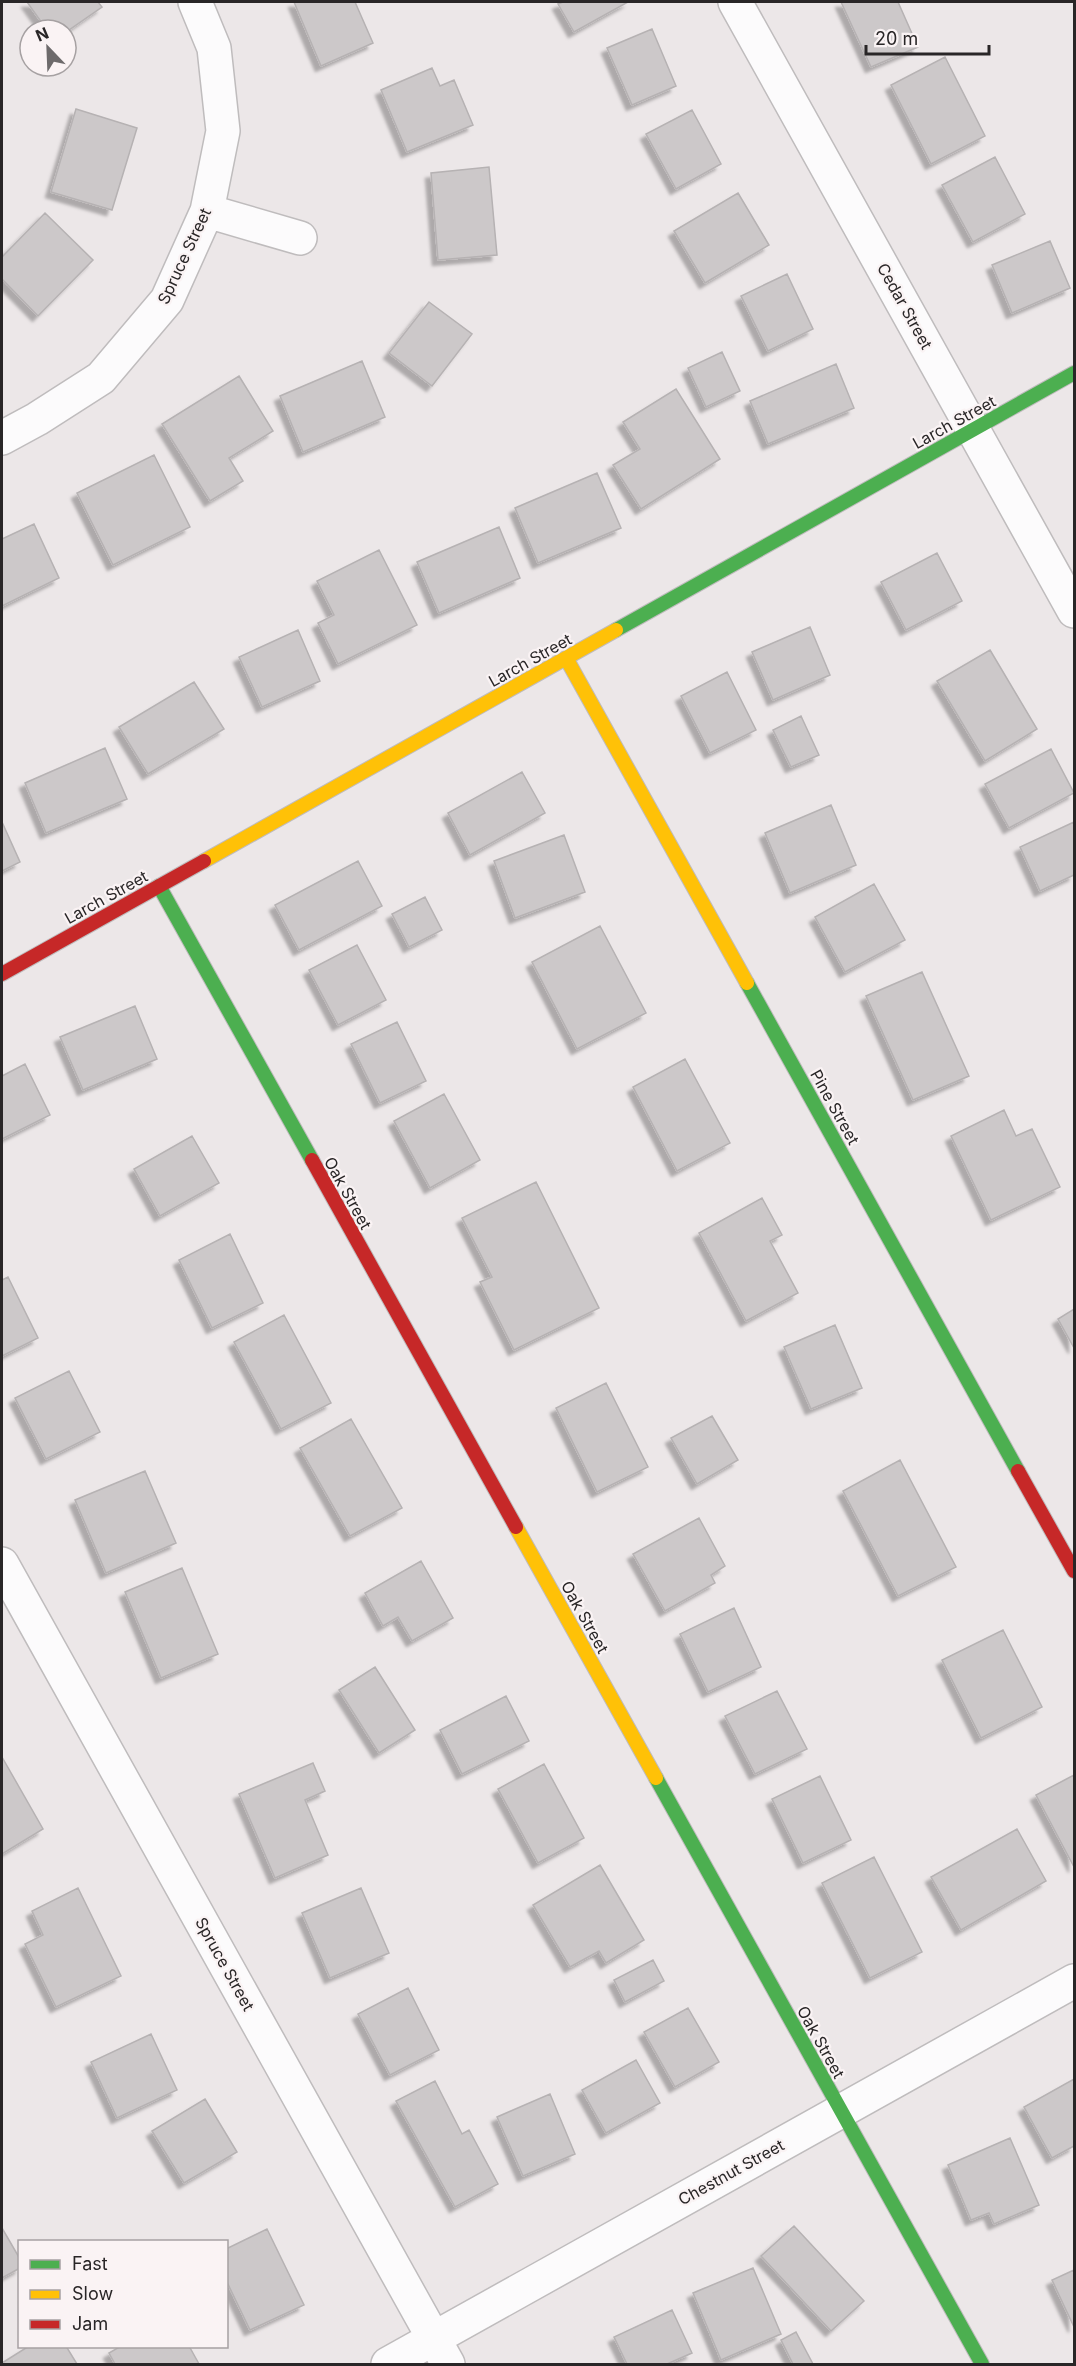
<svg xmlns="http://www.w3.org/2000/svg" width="1076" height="2366" font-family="Inter,sans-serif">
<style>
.building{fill:#ccc8c9;stroke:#b6b2b3;stroke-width:1.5;filter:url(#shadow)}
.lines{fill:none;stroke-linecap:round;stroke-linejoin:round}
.street-casing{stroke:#bfbcbd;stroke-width:36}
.fast-casing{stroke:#bfbcbd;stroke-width:16}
.slow-casing{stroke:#bfbcbd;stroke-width:16}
.jam-casing{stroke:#bfbcbd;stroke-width:16}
.street{stroke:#fcfbfc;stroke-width:33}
.fast{stroke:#4caf50;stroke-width:14}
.slow{stroke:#ffc107;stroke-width:14}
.jam{stroke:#c62828;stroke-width:14}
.labels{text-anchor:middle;stroke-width:4.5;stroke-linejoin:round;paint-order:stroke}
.street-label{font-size:16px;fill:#292627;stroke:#faf3f4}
</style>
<defs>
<filter id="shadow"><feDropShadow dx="-5.5" dy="5.5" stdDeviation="1.5" flood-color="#0004"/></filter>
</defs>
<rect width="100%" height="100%" fill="#ece7e8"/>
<!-- building -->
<path class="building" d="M27,2H98L102,7L66,32V30H47Z
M294,2H355L373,43L321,66Z
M563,2H628L574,32L558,4Z
M841,2H898L918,47L871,67Z
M652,29L676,86L632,105L607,48Z
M945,57L985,136L931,164L891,85Z
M432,68L440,86L454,80L473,125L407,152L381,90Z
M76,109L137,128L112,210L51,192Z
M692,110L721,164L676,189L646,134Z
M995,157L1025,214L973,242L942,185Z
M489,167L497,255L438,260L431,173Z
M738,193L769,245L705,283L674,231Z
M45,213L93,260L38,316L2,279V257Z
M1050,241L1070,288L1012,313L992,265Z
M787,274L813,329L768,351L741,296Z
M429,302L472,334L432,386L389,353Z
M722,352L740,391L706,407L688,368Z
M362,361L385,417L303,452L280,396Z
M836,364L854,408L768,444L750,401Z
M239,376L273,431L229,458L243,481L210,501L162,424Z
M676,389L720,459L641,509L613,465L640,449L623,422Z
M154,455L190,527L113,565L77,493Z
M597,473L621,528L538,563L515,508Z
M34,524L59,578L2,606V539Z
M499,527L520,578L439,613L417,562Z
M379,550L417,625L338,664L318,623L334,615L317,581Z
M937,553L962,601L906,630L881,582Z
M810,627L830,675L773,700L752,652Z
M298,630L320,681L262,707L239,657Z
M990,650L1037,729L985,761L937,681Z
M727,672L756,730L710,753L681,696Z
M194,682L224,729L148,774L119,727Z
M801,716L819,755L791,767L773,730Z
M105,748L127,799L46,833L25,783Z
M1051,749L1074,793L1009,828L985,784Z
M522,772L545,813L470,855L448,813Z
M831,805L856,865L790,893L765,833Z
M2,822L20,862L2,871Z
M1074,822V875L1040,891L1020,847Z
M564,835L585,892L515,918L494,861Z
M358,861L382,906L299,950L275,905Z
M874,884L905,940L845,972L815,917Z
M425,897L442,930L409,947L392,914Z
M600,926L646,1013L577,1049L532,962Z
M357,945L386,1000L338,1025L309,970Z
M922,972L969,1076L913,1100L866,996Z
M135,1006L157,1059L83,1090L60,1037Z
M397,1022L426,1081L380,1103L351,1044Z
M685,1059L730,1143L677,1171L633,1087Z
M25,1064L50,1115L2,1139V1076Z
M444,1094L480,1160L430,1188L394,1121Z
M1004,1110L1016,1136L1032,1129L1060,1187L991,1220L951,1136Z
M192,1136L219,1183L160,1216L134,1169Z
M536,1182L599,1308L514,1350L480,1282L492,1277L462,1218Z
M762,1198L782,1235L770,1241L798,1293L746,1321L699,1233Z
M230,1234L263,1303L212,1328L179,1260Z
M8,1277L38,1338L2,1356V1280Z
M1074,1309V1348L1058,1319Z
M284,1315L331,1403L281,1429L234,1342Z
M835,1325L862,1388L811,1409L784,1347Z
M69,1371L100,1432L46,1459L15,1398Z
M606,1383L648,1467L597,1492L556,1408Z
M712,1416L738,1460L697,1484L671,1438Z
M351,1419L402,1508L350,1536L300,1448Z
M900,1460L956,1567L898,1596L843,1491Z
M145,1471L176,1543L106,1573L75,1500Z
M699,1518L725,1566L711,1575L715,1583L665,1611L633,1554Z
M421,1561L453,1618L412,1641L398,1617L383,1626L365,1593Z
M182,1568L218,1654L161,1678L125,1592Z
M734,1608L761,1667L708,1692L680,1634Z
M1003,1630L1042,1707L981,1738L942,1660Z
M375,1667L415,1730L379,1753L339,1690Z
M777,1691L807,1749L755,1774L725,1716Z
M506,1696L529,1741L462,1774L440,1730Z
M2,1757L43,1829L2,1854Z
M313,1763L325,1791L305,1800L328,1855L275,1878L239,1794Z
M544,1764L584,1838L538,1863L498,1789Z
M1074,1775V1867L1036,1795Z
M820,1776L851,1840L803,1863L772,1799Z
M1017,1829L1046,1881L961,1930L931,1877Z
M874,1857L922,1952L870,1978L822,1883Z
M600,1865L644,1940L606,1963L599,1951L570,1967L533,1905Z
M78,1888L121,1976L56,2007L25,1944L43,1935L32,1911Z
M361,1888L389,1953L330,1978L302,1913Z
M653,1960L664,1981L625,2002L614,1980Z
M408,1988L439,2050L390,2075L358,2014Z
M688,2008L719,2062L675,2087L644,2032Z
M151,2034L177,2090L117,2118L91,2062Z
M636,2060L660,2103L606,2133L582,2090Z
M1074,2079V2146L1052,2158L1024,2107Z
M435,2081L462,2134L469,2130L498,2184L455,2207L396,2101Z
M550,2094L575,2154L523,2176L497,2117Z
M205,2099L237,2152L184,2183L152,2131Z
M1010,2138L1039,2205L994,2224L989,2213L971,2220L948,2165Z
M794,2226L864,2301L831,2331L761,2256Z
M2,2228L20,2259V2268L2,2278Z
M267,2229L304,2305L250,2330L226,2280V2249Z
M753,2268L781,2334L721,2360L693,2293Z
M1074,2270V2327L1052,2280Z
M672,2310L692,2353L667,2364H627L614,2337Z
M796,2332L813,2364H793L781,2340Z
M29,2346H66L77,2364H2V2363Z
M121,2346H189L199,2364H115L109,2353Z"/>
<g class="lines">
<!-- street casing -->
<g class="street-casing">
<path id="street" d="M735,2L1074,611
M207,211L300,238
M2,438L37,419L101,378L167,300L207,211L223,131L214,48L195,2
M2,1564L448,2364
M388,2364L1074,1981"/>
</g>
<!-- fast casing -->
<g class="fast-casing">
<path id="fast" d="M616,630L1074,373
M159,886L312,1160
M747,983L1018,1471
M656,1778L982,2364"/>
</g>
<!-- slow casing -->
<g class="slow-casing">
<path id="slow" d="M566,658L747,983
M204,861L616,630
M516,1527L656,1778"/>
</g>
<!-- jam casing -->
<g class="jam-casing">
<path id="jam" d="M2,974L204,861
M312,1160L516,1527
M1018,1471L1074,1571"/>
</g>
<!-- street -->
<use href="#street" class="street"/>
<!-- fast -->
<use href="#fast" class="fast"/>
<!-- slow -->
<use href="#slow" class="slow"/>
<!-- jam -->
<use href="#jam" class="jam"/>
</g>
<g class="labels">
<!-- street labels -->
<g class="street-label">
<text transform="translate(184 256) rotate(-65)" y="6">Spruce Street</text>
<text transform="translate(905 306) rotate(61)" y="6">Cedar Street</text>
<text transform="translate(954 422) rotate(-29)" y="6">Larch Street</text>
<text transform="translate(530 660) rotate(-29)" y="6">Larch Street</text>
<text transform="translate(106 897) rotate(-29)" y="6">Larch Street</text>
<text transform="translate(835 1107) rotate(61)" y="6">Pine Street</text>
<text transform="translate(348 1193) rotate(61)" y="6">Oak Street</text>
<text transform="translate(585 1617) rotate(61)" y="6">Oak Street</text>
<text transform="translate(225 1964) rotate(61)" y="6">Spruce Street</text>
<text transform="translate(821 2042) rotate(61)" y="6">Oak Street</text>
<text transform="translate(731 2172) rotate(-29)" y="6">Chestnut Street</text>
</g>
</g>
<!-- border -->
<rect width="1076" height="2366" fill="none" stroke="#292627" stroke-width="6"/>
<!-- legend -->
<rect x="18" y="2240" width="210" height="108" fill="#faf3f4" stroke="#a6a1a2" stroke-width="1.5"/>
<rect x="30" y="2260" width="30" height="9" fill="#4caf50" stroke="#a6a1a2" stroke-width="1.5"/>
<text x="72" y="2270" font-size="18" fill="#292627">Fast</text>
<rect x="30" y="2290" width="30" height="9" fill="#ffc107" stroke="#a6a1a2" stroke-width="1.5"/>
<text x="72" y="2300" font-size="18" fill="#292627">Slow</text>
<rect x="30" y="2320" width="30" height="9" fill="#c62828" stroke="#a6a1a2" stroke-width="1.5"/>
<text x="72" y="2330" font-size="18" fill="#292627">Jam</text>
<!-- north arrow -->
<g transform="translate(48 48) rotate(337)"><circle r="28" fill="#faf3f4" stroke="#a6a1a2" stroke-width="1.5"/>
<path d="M0-4.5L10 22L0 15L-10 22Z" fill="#6d6a6b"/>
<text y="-9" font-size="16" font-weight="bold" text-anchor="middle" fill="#292627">N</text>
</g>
<!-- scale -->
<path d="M866 45v9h123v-9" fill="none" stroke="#292627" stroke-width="3"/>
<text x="875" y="45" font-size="18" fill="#292627" stroke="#faf3f4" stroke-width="4.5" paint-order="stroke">20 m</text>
</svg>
